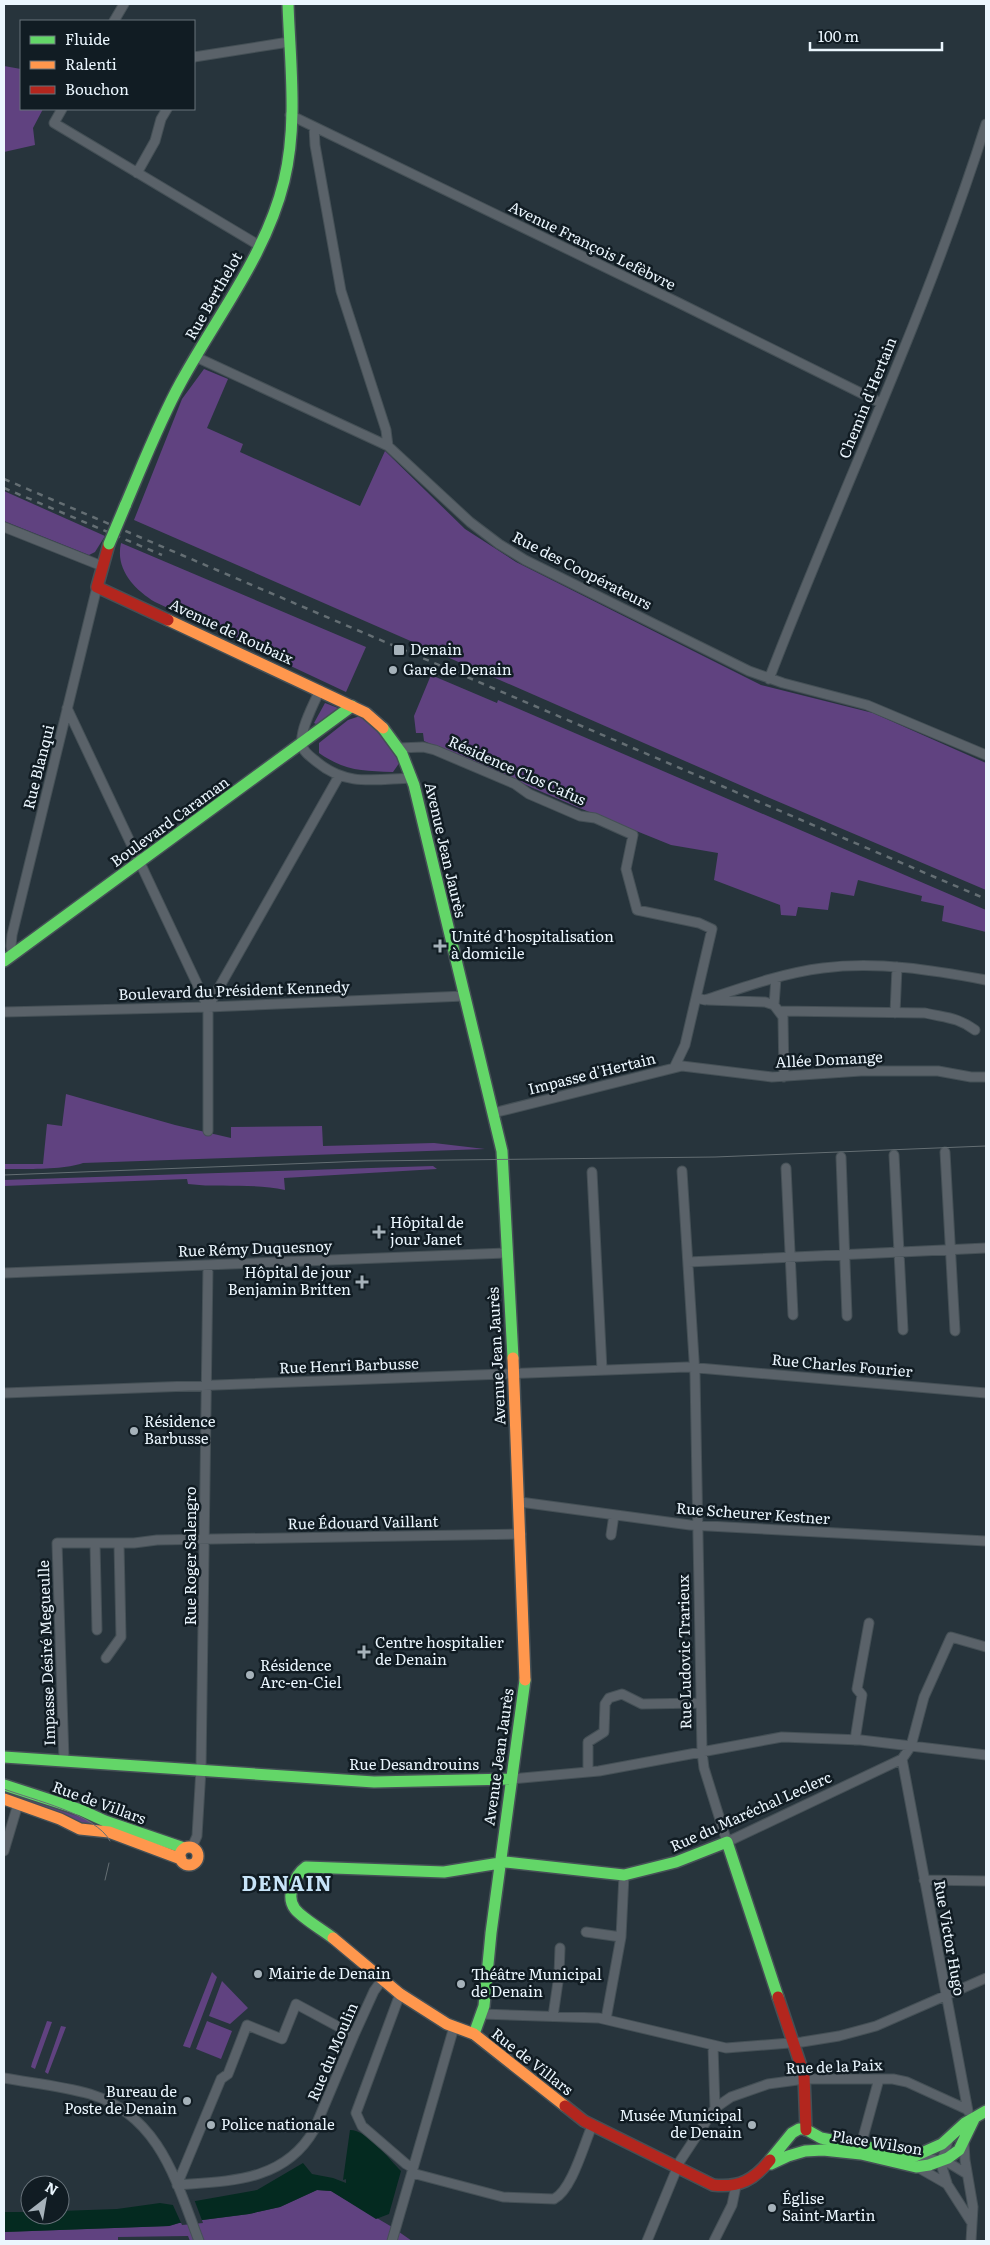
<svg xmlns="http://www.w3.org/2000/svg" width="990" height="2245" font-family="Literata,serif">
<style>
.green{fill:#604280}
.water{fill:#042a20}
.pier{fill:#27343c}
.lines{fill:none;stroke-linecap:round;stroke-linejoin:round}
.street-casing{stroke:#455056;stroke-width:11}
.fast-casing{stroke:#455056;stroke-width:14}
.slow-casing{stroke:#455056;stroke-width:14}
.jam-casing{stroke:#455056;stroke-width:14}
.street{stroke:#5a6269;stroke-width:9}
.fast{stroke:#63d668;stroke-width:11}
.slow{stroke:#ff974d;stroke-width:11}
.jam{stroke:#b3261e;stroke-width:11}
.tram{stroke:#646e73;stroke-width:1}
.rail{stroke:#646e73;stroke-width:2.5;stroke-dasharray:6 6;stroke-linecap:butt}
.fast-bridge-casing{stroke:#455056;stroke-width:14;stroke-linecap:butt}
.fast-bridge{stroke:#63d668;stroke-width:11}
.poi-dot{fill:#a6b2ba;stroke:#111c23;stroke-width:2}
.labels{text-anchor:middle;stroke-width:5;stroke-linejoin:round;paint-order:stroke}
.street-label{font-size:15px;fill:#ebf6fe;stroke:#111c23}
.poi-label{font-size:15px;fill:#ebf6fe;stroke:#111c23;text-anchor:start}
.district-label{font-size:20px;font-weight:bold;letter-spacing:1px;fill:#c8e4f8;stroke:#111c23}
</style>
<rect width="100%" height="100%" fill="#27343c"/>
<!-- green -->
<path class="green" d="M4,66L21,69V109H43L33,128L35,145L4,152Z
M204,369L228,379L207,428L243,444L240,452L360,506L385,451L465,529L516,562L761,685L873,713L986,763V890L765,796L134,520L182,399Z
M4,491L105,536L95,552L89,555L4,521Z
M121,543L366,647L346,692L155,602C134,589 115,569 121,543Z
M431,675L497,703L498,700L986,910V932L942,921L944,906L921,901L922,896L858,880L854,896L831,892L828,910L798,907L796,916L781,915L780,905L714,880L718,853L671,845L577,807L424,741L423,733H416L414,716Z
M325,703L338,708L318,725L314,723Z
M360,716C377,729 391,742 400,762L393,772C362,771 345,771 319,753V743L348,720Z
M66,1094L175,1125L231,1138V1127L322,1126L323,1146L434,1143L485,1149L83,1163C64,1170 26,1169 4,1169V1164H43L47,1124L62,1126Z
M433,1166L437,1169L284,1178L285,1190C254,1183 221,1188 188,1184L187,1179L4,1186V1180Z
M4,1788L90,1819L95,1828L4,1796Z
M212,1972L217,1977L190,2048L183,2046Z
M222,1981L248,2008L230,2024L209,2016Z
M47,2021L52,2022L35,2069L31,2067L32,2063Z
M207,2021L232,2031L221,2059L196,2049Z
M61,2026L66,2027L48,2074L45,2072Z
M317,2190L331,2191L392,2227L412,2241H190L188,2236L118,2237V2241H4V2232L169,2226L179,2223L249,2214L280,2207Z"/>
<!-- water -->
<path class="water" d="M350,2130C367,2130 390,2160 401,2171L389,2214L376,2219L331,2191L317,2190L280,2207L249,2214L179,2223L169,2226L4,2232V2212H30V2215H60V2211L117,2209L160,2203L173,2205L257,2190L303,2163L312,2174L333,2178L346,2183V2179L343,2180Z"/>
<!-- pier -->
<path class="pier" d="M194,2199L203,2223L182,2225L172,2203Z"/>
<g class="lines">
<!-- street casing -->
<g class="street-casing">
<path id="street" d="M114,21L124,4
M194,57L289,42
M62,109L54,123L260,246
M290,115L675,301L881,403
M314,127L315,145L341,291L386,430L388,446
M137,173L155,141L161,119L167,109
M196,357L388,446L470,522L499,544L525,560L749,671L783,683L867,705L986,755
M4,527L102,566
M769,679C840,494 926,314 986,124
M320,690C314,703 299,731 302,745C303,752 311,757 317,762C347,787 376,779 412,778
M67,708L208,1007V1131
M399,748L423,747L435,750L515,784L529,794L580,816L595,818L633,835L626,869L637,910L699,923L712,929L685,1045L674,1068L493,1113
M13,955L11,946L12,935L97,587
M696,998L705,1000C744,987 783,973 823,968C877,961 933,970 986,980
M708,1000L765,1002L774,1005L783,1017L784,1077
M774,1005L776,978
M208,1007L339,776
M779,1011L925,1013C947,1018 957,1017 975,1030
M4,1012L208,1007L465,996
M895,1013L897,967
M674,1068L682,1066L772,1077L861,1071H938L971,1077H986
M945,1152L955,1331
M894,1155L903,1330
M841,1157L847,1316
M786,1168L793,1315
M682,1171L695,1375L702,1752L704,1768L727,1842L902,1759L911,1746L924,1697L951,1637L986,1647
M592,1172L602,1370
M688,1262L986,1248
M4,1273L506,1253
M4,1393L687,1367L986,1393
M520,1502L690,1525L986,1541
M611,1535L614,1515
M95,1544L97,1630
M106,1658L121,1637L119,1544
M855,1740L862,1695L857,1689L869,1623
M902,1759L968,2111
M64,1760L57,1543H134L157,1540L521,1534
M588,1772V1742L604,1732L605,1704L609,1698L622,1694L642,1704L701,1703
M511,1779L599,1771L782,1737L861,1740L986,1755
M192,1847L197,1836L201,1769L208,1265
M4,1851L18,1804
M924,1880L986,1881
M586,1932L621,1937
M400,1994L356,2113L362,2126L406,2164L413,2168
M482,2014L599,2018L726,2048L802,2042L839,2036L876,2026L986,1978
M553,2016L559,1975L560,1948
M606,2019L621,1937L624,1875
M713,2046L715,2108
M4,2078C32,2083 62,2086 90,2094C160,2116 176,2181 199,2241
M964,2143L965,2160L973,2207L971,2241
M861,2145L879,2079
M916,2156L949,2163L967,2174
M919,2168L947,2184L972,2223
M412,2173L503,2197L554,2199C572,2190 584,2144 592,2126
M947,2183L941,2164L948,2141
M177,2185C229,2181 284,2182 314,2130L354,2035L374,1991L382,1980
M177,2185L221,2079L228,2074L247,2025L282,2039L296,2004L354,2035
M392,2241L454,2027
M647,2241L680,2161L715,2108L731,2097L768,2084L805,2079H893L907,2082L966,2109
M714,2241L732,2205L736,2186"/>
</g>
<!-- fast casing -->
<g class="fast-casing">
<path id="fast" d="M125,506C143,464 159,422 181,382C217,316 266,255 284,181C298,124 290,62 288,4
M383,728L402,754L414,785L502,1151L513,1358
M4,961L352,706
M4,1757L374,1782L511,1779
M4,1785L81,1810L105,1821L184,1848
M333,1938C323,1930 303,1919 295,1909C285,1896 295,1875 306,1867L444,1872L506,1862L624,1875L676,1862L727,1842L778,1997
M474,2034L484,2006L491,1933L525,1680
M770,2160L792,2133L799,2129H805L821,2138L915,2156L942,2144L965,2123L986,2111
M771,2164L788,2156L805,2151L823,2150L861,2154L916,2167L929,2165L948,2158L959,2150L974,2119"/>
</g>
<!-- slow casing -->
<g class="slow-casing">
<path id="slow" d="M168,620L366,713L383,728
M513,1358L525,1680
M4,1799L60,1819L80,1829L109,1832L181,1859
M180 1856a9 9 0 1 1 18 0a9 9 0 1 1-18 0Z
M333,1938L400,1994L447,2024L474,2034L565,2106"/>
</g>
<!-- jam casing -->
<g class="jam-casing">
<path id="jam" d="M109,544L97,587L168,620
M778,1997L804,2075L806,2130
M565,2106L584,2121L713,2185C739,2188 754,2180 770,2160"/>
</g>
<!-- street -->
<use href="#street" class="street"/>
<!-- fast -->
<use href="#fast" class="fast"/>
<!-- slow -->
<use href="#slow" class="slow"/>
<!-- jam -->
<use href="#jam" class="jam"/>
<!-- tram -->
<path class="tram" d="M4,1175L366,1161L715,1157L986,1146
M4,1789C33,1800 96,1814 110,1841
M105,1880L109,1863"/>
<!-- rail -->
<path class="rail" d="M4,479L986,899
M4,488L162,555"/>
<!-- fast-bridge casing -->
<g class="fast-bridge-casing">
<path id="fast-bridge" d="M109,544L125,506"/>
</g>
<!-- fast-bridge -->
<use href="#fast-bridge" class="fast-bridge"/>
</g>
<!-- markers -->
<g class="poi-dot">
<rect x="393" y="644" width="12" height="12" rx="2.5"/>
<circle cx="393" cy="670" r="5"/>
<path d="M437.5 938.5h5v5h5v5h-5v5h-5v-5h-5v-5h5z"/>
<path d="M376.5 1224.5h5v5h5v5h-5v5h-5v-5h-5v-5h5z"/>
<path d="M359.5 1274.5h5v5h5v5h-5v5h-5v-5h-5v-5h5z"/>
<circle cx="134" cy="1431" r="5"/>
<path d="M361.5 1644.5h5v5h5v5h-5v5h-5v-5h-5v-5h5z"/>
<circle cx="250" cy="1675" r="5"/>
<circle cx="258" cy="1974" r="5"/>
<circle cx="461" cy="1984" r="5"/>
<circle cx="187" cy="2101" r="5"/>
<circle cx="211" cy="2125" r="5"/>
<circle cx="752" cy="2125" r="5"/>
<circle cx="772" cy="2208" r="5"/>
</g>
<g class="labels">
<!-- street labels -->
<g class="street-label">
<text transform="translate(592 246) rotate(26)" y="5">Avenue François Lefèbvre</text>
<text transform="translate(214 296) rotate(-60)" y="5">Rue Berthelot</text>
<text transform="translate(868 398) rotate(-68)" y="5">Chemin d'Hertain</text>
<text transform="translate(582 571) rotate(27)" y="5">Rue des Coopérateurs</text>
<text transform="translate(231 632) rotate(25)" y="5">Avenue de Roubaix</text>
<text transform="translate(39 767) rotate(-76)" y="5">Rue Blanqui</text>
<text transform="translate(517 771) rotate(24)" y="5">Résidence Clos Cafus</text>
<text transform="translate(170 822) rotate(-36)" y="5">Boulevard Caraman</text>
<text transform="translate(445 850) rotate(77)" y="5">Avenue Jean Jaurès</text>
<text transform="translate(234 991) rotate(-2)" y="5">Boulevard du Président Kennedy</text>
<text transform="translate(829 1060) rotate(-3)" y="5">Allée Domange</text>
<text transform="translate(592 1074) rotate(-14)" y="5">Impasse d'Hertain</text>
<text transform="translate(255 1249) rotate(-2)" y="5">Rue Rémy Duquesnoy</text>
<text transform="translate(497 1356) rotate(-93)" y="5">Avenue Jean Jaurès</text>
<text transform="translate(349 1366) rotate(-2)" y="5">Rue Henri Barbusse</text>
<text transform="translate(842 1366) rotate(5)" y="5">Rue Charles Fourier</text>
<text transform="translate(753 1514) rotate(4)" y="5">Rue Scheurer Kestner</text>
<text transform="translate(363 1523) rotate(-1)" y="5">Rue Édouard Vaillant</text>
<text transform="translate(191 1556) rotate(-90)" y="5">Rue Roger Salengro</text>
<text transform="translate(685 1652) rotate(-91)" y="5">Rue Ludovic Trarieux</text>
<text transform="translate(47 1653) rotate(-92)" y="5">Impasse Désiré Megueulle</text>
<text transform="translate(499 1757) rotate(-82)" y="5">Avenue Jean Jaurès</text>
<text x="414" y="1770">Rue Desandrouins</text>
<text transform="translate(99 1803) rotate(20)" y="5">Rue de Villars</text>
<text transform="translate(751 1812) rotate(-24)" y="5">Rue du Maréchal Leclerc</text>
<text transform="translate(949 1938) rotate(80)" y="5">Rue Victor Hugo</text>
<text transform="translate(333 2052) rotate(-67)" y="5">Rue du Moulin</text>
<text transform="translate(532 2062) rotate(38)" y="5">Rue de Villars</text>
<text transform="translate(834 2067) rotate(-2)" y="5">Rue de la Paix</text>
<text transform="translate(877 2143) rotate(9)" y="5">Place Wilson</text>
</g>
<!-- poi labels -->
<g class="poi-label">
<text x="410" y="655">Denain</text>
<text x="403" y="675">Gare de Denain</text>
<text x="451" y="942">Unité d'hospitalisation<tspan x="451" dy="17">à domicile</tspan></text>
<text x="390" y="1228">Hôpital de<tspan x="390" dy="17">jour Janet</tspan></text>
<text x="351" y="1278" text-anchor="end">Hôpital de jour<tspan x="351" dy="17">Benjamin Britten</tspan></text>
<text x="144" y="1427">Résidence<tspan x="144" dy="17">Barbusse</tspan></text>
<text x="375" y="1648">Centre hospitalier<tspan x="375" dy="17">de Denain</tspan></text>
<text x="260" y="1671">Résidence<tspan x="260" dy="17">Arc-en-Ciel</tspan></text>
<text x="268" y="1979">Mairie de Denain</text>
<text x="471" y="1980">Théâtre Municipal<tspan x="471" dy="17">de Denain</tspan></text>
<text x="177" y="2097" text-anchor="end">Bureau de<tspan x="177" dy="17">Poste de Denain</tspan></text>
<text x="742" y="2121" text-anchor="end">Musée Municipal<tspan x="742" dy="17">de Denain</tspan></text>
<text x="221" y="2130">Police nationale</text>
<text x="782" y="2204">Église<tspan x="782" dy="17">Saint-Martin</tspan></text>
</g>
<!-- district labels -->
<g class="district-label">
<text x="287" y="1891">DENAIN</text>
</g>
</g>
<!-- border -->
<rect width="990" height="2245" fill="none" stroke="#ebf6fe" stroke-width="10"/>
<!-- legend -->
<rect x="20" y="20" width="175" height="90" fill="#111c23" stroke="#68737b"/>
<rect x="30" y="36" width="25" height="8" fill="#63d668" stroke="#68737b"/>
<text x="65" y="45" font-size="15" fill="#ebf6fe">Fluide</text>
<rect x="30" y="61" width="25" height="8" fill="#ff974d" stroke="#68737b"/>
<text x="65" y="70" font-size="15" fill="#ebf6fe">Ralenti</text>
<rect x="30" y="86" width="25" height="8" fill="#b3261e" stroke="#68737b"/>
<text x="65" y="95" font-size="15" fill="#ebf6fe">Bouchon</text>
<!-- north arrow -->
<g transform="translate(45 2200) rotate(31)"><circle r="24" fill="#111c23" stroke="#68737b"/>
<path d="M0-4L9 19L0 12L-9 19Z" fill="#a6b2ba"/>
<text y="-8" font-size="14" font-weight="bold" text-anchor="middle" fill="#ebf6fe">N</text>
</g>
<!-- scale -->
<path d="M810 42v8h132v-8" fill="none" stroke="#ebf6fe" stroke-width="2.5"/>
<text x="818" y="42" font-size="15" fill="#ebf6fe" stroke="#111c23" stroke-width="4" paint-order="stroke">100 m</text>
</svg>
